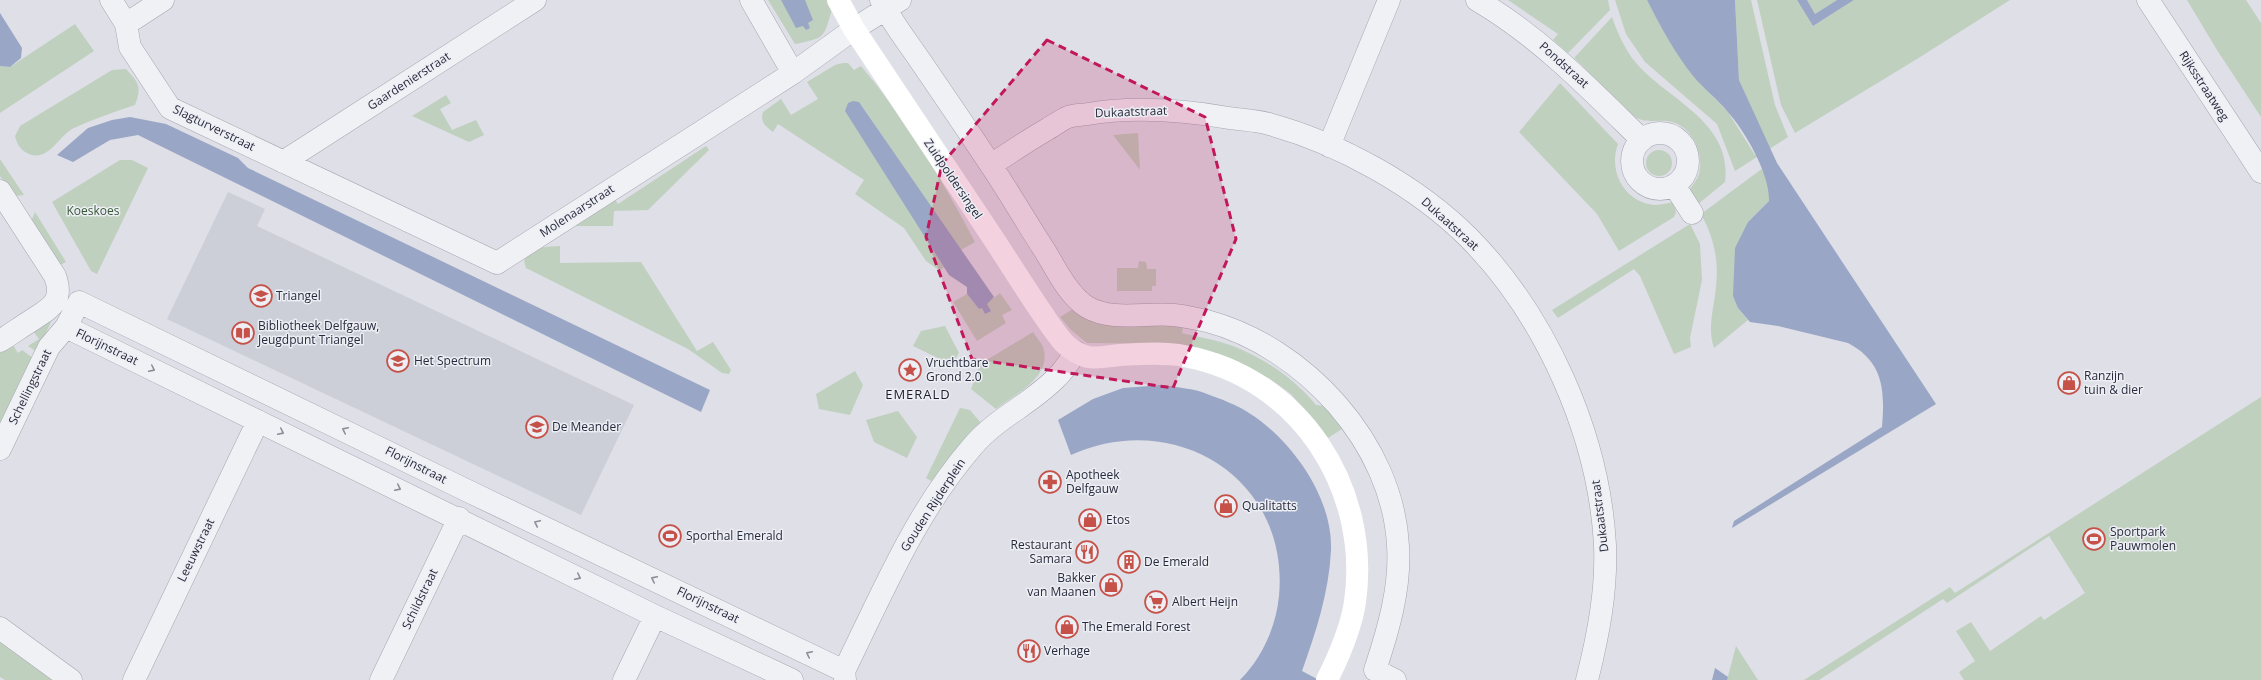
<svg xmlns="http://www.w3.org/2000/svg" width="2261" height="680" font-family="'Open Sans',sans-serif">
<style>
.built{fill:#ccced8}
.green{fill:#c0d0bf}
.water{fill:#9aa6c5}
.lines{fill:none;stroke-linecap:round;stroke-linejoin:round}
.street-casing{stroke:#a4a5b1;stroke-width:23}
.street{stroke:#f0f1f5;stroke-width:22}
.secondary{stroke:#fff;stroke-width:22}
.oneway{stroke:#8c8e99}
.marked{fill:#c2185b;fill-opacity:0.2;stroke:#c2185b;stroke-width:3;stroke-dasharray:8 5;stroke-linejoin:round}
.labels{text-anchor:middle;stroke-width:3;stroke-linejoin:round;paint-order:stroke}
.street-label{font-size:12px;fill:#282b3d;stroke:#edeff4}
.park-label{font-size:12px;fill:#365737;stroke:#edeff4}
.poi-label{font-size:12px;fill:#282b3d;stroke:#edeff4;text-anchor:start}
.neighbourhood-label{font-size:13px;letter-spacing:1px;fill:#1a1d2d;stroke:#edeff4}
</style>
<rect width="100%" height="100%" fill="#dedfe7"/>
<!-- built -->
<path class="built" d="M228,192L265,209L257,226L634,405L581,515L167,319Z"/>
<!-- green -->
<path class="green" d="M768,0H827L832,9C824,38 825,38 795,44Z
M1508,0H1608L1610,10L1568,53L1553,40L1558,34Z
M1615,0H1647L1668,39L1693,76L1728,112L1755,155L1768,146L1739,80L1735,0H1751L1775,105L1788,137L1735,171L1717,124L1645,62L1626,34Z
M1757,0H1797L1813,26L1854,0H2010L1917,59L1795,133L1781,105Z
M1807,0H1837L1815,14Z
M2187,0H2246L2261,23V117L2217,50Z
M1612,17C1617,31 1623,45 1632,58C1663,99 1733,119 1725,182L1697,205L1688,192C1691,187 1697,180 1699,174C1704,153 1693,128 1672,122C1658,118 1646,125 1634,116C1613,99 1594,76 1574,58Z
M75,24L94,51L0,113V66L10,67Z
M843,63H848L854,70L861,66C906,119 943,181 975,242L961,250L859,102L912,214L944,267L940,271L926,261L904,228L855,194L864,180L778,124L773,132C765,126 760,122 763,112L781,99L791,115L818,99L807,82L835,65Z
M126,69C139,83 142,87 135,105C114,112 94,119 74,128C59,135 49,162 29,154C20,150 17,144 15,136L20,126L112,70Z
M1560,83L1618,144C1608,171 1624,202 1654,205C1660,205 1667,203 1673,202L1676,212L1674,217L1619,251L1597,214L1519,132Z
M446,95L451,103L440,109L452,130L476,120L484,135L469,142L412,116Z
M1138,133L1140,170L1113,135Z
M706,146L709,150L648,210L614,211L613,226H575L574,224L614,198L618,204Z
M1646 163a13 13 0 1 1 26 0a13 13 0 1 1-26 0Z
M0,159L24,195L13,196L0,176Z
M120,160H132L148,168L97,274L91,271L52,202Z
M1763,168L1770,192L1769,201L1748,222L1738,308L1748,320L1714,348C1707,328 1714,308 1716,287C1719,260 1714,238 1701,214Z
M35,212L66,262L58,266L30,224Z
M1690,224L1700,244L1702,280L1690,338L1691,347L1674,354L1640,276L1634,269L1558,318L1552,310Z
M560,246V263L641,262L697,351L713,342L731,370L729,374L722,373L688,349L526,268L524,261C530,246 545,247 560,246Z
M1139,261L1146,262L1147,269H1156V286H1152V291H1117V268H1138Z
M1000,293L1012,310L1002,315L1006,323L977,341L953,302L967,294L979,309Z
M1073,309L1094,323L1177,326L1183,328L1182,333C1198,337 1217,340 1233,346C1264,358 1295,379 1316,405L1324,406L1342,429L1328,438L1291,394L1270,379L1232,359L1180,344L1087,343L1071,330L1060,317Z
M49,320L51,322L37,352L28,346L39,339L33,331Z
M945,326L959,353L952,365L913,346L921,331Z
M1033,332C1036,337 1041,342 1043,347C1053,377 1015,394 996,409L971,389L980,364Z
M13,345L18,353L22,350L33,358L0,428V353Z
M855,371L863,385L850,415L819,409L816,394Z
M2261,397V680H1964L1959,672L1975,661L1956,631L1971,622L1990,651L2041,616L2044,620L2085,593L2049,536L1947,603L1943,599L1819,680H1804L1950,587L1955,593Z
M960,408L970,410L981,423L933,482L926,478Z
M898,411L917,437L907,458L874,442L866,420Z
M0,638L55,680H5L0,677Z
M1736,646L1758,680H1727Z"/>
<!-- water -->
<path class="water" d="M781,0H805L813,20L808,23L810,28L806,30L803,26L796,28Z
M1647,0H1735L1739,80L1777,163L1936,404L1732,528L1734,521L1882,427C1885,391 1884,362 1848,343L1778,326L1750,322L1738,308L1733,296L1735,248L1748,222L1769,201C1770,174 1745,131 1727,111C1717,99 1703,88 1693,76C1675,53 1660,26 1647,0Z
M1797,0H1807L1815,14L1837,0H1854L1813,26Z
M0,13L22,48L21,58L10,67L0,66Z
M853,101L859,102L994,297L987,304L991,311L985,314L982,308L979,309L967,294V287L949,275L845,111L848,103Z
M130,117L166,124L238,158L248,168L710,390L701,412L138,135L110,140L73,162L57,155L88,128L112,120Z
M1163,385C1177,388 1194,388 1207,394C1221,399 1237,405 1249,413C1292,440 1333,498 1331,550C1329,592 1316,632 1302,671L1319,680H1240C1262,658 1276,627 1279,596C1290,479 1175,408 1071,455L1058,420L1093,399L1123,388Z
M1715,668L1728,677L1727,680H1712Z"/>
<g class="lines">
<!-- street casing -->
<g class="street-casing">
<path id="street" d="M111,0L126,24L130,47L170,108L497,263L793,73L854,29L900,0
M751,0L793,73
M881,0C891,21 906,40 919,59C943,94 967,129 990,164C1009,192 1026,222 1045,251C1056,269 1068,295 1087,307C1113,322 1146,312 1174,315C1185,316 1196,319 1207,321C1304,347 1393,443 1398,546C1401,587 1388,631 1375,670L1395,680
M1477,0C1540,37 1590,89 1642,140
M2148,0L2261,172
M126,24L163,0
M1632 161a28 28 0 1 1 56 0a28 28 0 1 1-56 0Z
M1329,146L1389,0
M283,162L535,0
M991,165C1009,153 1027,141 1046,130C1053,126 1061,120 1068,117C1074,115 1082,115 1088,114C1135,106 1182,110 1229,118C1242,120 1256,120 1269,124C1339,143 1417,186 1469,238C1546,316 1599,435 1605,545C1607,591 1598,636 1587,680
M1674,185L1692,213
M0,191L55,276C64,301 52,307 32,320C21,327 11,334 0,341
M66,327L655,616L792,680
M0,449L49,347L66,327L79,302L470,492L844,671
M0,628L71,680
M134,680L258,421
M381,680L459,518
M624,680L655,616
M845,680L844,671C882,594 915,513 972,447C996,418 1031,404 1056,378C1064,371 1070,360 1076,352"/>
</g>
<!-- street -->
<use href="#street" class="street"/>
<!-- secondary -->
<path class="secondary" d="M838,0L854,29C902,101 949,172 997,244C1012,267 1027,291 1042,313C1049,323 1056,334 1064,343C1070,349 1080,355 1088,357C1099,359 1109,356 1120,355C1141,354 1163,352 1184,356C1300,377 1371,489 1355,602C1351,629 1339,656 1327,680"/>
</g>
<!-- one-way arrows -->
<defs><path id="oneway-chevron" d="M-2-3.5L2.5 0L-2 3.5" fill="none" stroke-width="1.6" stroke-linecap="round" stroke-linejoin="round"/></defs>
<g class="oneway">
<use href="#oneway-chevron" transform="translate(152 369) rotate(26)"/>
<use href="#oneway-chevron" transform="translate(345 430) rotate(-154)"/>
<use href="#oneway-chevron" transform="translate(281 432) rotate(26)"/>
<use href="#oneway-chevron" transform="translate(398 488) rotate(26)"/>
<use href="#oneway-chevron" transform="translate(537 523) rotate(-155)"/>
<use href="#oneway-chevron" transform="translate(578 577) rotate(26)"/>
<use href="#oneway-chevron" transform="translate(654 579) rotate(-154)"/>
<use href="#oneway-chevron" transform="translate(809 654) rotate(-154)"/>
</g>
<!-- marked area -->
<path class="marked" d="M1047,40L1205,117L1236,239L1173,388L972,359L926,237L942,164Z"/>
<!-- icons -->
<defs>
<g id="school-ring" transform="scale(1.15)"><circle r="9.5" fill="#edeff4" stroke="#c65148" stroke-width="1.5"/><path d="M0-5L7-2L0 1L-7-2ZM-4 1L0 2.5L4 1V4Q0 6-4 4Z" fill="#c65148"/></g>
<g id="library-ring" transform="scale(1.15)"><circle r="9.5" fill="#edeff4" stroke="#c65148" stroke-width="1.5"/><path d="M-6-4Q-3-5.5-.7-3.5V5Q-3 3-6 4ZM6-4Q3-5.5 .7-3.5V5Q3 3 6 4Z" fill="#c65148"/></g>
<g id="sight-ring" transform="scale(1.15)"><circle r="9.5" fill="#edeff4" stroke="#c65148" stroke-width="1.5"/><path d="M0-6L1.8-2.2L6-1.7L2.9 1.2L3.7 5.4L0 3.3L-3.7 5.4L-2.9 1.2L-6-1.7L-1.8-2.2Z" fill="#c65148"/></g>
<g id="shop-ring" transform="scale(1.15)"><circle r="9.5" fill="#edeff4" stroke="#c65148" stroke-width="1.5"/><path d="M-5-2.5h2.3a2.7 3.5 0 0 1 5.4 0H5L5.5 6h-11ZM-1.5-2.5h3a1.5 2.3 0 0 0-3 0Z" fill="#c65148"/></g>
<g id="pharmacy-ring" transform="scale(1.15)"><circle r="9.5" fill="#edeff4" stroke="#c65148" stroke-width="1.5"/><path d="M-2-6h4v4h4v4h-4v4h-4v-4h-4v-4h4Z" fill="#c65148"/></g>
<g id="stadium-ring" transform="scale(1.15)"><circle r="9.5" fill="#edeff4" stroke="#c65148" stroke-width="1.5"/><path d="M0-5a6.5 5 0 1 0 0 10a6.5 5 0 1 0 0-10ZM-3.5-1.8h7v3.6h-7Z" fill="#c65148"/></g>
<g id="restaurant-ring" transform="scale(1.15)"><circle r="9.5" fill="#edeff4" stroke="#c65148" stroke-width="1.5"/><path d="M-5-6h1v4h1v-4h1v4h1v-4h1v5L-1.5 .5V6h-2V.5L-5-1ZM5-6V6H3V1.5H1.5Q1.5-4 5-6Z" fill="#c65148"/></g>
<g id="building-ring" transform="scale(1.15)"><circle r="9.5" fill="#edeff4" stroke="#c65148" stroke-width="1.5"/><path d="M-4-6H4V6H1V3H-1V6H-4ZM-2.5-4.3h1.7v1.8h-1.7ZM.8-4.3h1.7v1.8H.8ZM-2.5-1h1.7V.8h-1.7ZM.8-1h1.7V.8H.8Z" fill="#c65148"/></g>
<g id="supermarket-ring" transform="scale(1.15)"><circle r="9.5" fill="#edeff4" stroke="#c65148" stroke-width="1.5"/><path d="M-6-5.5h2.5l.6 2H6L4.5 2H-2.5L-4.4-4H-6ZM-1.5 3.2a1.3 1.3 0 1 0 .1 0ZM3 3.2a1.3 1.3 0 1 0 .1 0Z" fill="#c65148"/></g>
</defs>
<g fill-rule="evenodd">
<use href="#school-ring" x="261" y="296"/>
<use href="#library-ring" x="243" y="333"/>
<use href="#school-ring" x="398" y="361"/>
<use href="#sight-ring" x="910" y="370"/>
<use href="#shop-ring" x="2069" y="383"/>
<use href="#school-ring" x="537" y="427"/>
<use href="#pharmacy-ring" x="1050" y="482"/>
<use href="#shop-ring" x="1226" y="506"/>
<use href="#shop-ring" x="1090" y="520"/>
<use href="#stadium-ring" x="670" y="536"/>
<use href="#stadium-ring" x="2094" y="539"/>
<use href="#restaurant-ring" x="1087" y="552"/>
<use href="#building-ring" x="1129" y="562"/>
<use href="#shop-ring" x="1111" y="585"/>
<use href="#supermarket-ring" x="1156" y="602"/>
<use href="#shop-ring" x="1067" y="627"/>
<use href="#restaurant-ring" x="1029" y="651"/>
</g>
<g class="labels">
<!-- street labels -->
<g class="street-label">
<text transform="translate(1564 65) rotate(42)" y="4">Pondstraat</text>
<text transform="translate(409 81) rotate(-33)" y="4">Gaardenierstraat</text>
<text transform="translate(2204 86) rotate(57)" y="4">Rijksstraatweg</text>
<text transform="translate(1131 112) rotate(-2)" y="4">Dukaatstraat</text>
<text transform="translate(214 128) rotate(26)" y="4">Slagturverstraat</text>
<text transform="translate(953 179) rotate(56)" y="4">Zuidpoldersingel</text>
<text transform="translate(577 211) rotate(-33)" y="4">Molenaarstraat</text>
<text transform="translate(1450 224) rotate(42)" y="4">Dukaatstraat</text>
<text transform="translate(107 347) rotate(26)" y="4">Florijnstraat</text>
<text transform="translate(30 387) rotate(-64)" y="4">Schellingstraat</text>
<text transform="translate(416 465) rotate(27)" y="4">Florijnstraat</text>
<text transform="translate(933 505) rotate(-57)" y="4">Gouden Rijderplein</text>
<text transform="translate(1600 516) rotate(-97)" y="4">Dukaatstraat</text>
<text transform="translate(196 550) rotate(-64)" y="4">Leeuwstraat</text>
<text transform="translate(420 599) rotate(-64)" y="4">Schildstraat</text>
<text transform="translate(708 605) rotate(26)" y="4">Florijnstraat</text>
</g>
<!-- park labels -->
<g class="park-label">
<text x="93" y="215">Koeskoes</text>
</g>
<!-- poi labels -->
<g class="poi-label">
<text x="276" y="300">Triangel</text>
<text x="258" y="330">Bibliotheek Delfgauw,<tspan x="258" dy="14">Jeugdpunt Triangel</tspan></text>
<text x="414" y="365">Het Spectrum</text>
<text x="926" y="367">Vruchtbare<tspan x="926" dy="14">Grond 2.0</tspan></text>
<text x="2084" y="380">Ranzijn<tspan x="2084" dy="14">tuin &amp; dier</tspan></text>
<text x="552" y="431">De Meander</text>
<text x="1066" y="479">Apotheek<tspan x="1066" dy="14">Delfgauw</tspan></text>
<text x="1242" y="510">Qualitatts</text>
<text x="1106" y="524">Etos</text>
<text x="2110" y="536">Sportpark<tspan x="2110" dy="14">Pauwmolen</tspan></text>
<text x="686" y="540">Sporthal Emerald</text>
<text x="1072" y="549" text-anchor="end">Restaurant<tspan x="1072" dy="14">Samara</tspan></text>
<text x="1144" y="566">De Emerald</text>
<text x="1096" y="582" text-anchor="end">Bakker<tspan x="1096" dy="14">van Maanen</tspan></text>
<text x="1172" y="606">Albert Heijn</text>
<text x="1082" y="631">The Emerald Forest</text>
<text x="1044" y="655">Verhage</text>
</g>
<!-- neighbourhood labels -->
<g class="neighbourhood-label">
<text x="918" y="399">EMERALD</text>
</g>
</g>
</svg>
